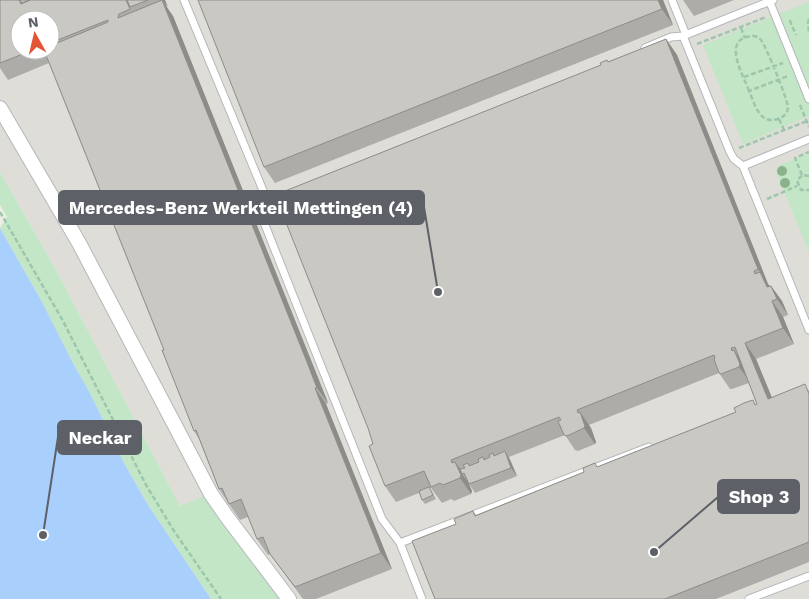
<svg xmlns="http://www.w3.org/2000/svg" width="809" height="599" font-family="'Work Sans',sans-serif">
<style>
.industrial{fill:#deddd8;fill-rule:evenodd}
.green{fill:#c3e6c6}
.water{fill:#a9d0fc}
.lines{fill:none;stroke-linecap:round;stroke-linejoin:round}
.service-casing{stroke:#b6b7bc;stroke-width:9}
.minor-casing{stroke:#b6b7bc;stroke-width:16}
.path{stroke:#9dc6ad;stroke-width:2.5;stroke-dasharray:5 2.5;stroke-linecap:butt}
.service{stroke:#fff;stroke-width:7}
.minor{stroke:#fff;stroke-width:14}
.tree{fill:#8ab38b}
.wall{fill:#aeaca8;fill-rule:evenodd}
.shaded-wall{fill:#8d8c88}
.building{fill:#cac8c3;stroke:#8d8c88}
.leader{fill:none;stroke:#5d6066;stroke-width:2}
.callout-dot{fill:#5d6066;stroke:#fff;stroke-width:2}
.callout{fill:#5d6066;stroke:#5d6066;stroke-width:2}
.callout-label{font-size:18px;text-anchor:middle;font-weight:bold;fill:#fff}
</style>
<rect width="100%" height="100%" fill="#efeee6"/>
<!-- industrial -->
<path class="industrial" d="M0,0H809V599H280L212,508L180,506L56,270L0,172ZM20,20H50V50H20Z"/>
<!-- green -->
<path class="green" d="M809,2V116L743,144L703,45Z
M809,154V252L776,172L780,165Z
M0,172L56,270L180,506L204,496L220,519L280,599H211L148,505L124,463L90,393L74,365L42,302L0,228L7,217L0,205Z"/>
<!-- water -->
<path class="water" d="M0,228L42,302L74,365L90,393L124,463L148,505L211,599H0Z"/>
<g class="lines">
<!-- service casing -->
<g class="service-casing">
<path id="service" d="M184,0L267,200L263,213V220L382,519L400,543L422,599
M672,0L686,35
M769,0L809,99
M683,36L730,152L734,159L743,166L809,330
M645,48L671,37L683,36L773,0
M743,166L809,139
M400,543L649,447
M749,599L809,576"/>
</g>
<!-- minor casing -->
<g class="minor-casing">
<path id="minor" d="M0,108L79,243L211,494L227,517L289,599"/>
</g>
<!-- path -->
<path class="path" d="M809,19L808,23L809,32
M789,21H790L796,35
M741,28L745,38
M697,44L766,17
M744,77L783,63
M749,91C743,74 720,37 754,36C758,37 758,37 761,40C766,46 788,100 788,108C787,113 784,117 778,119C759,125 755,104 749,91L788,76
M800,105L809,127
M779,119L784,130
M739,148L807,121
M802,175L795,158L809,152
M809,176L802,175L797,181L801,190H809
M767,199L797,186
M0,212L63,321L146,485L174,531L221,599"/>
<!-- service -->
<use href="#service" class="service"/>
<!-- minor -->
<use href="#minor" class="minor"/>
</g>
<!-- trees -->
<g class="tree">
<circle cx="782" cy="171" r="5"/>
<circle cx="785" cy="183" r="5"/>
</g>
<!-- wall -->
<path class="wall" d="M0,0H165L167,8L173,16L318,377L328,403L326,404L392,569L316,599H303L270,554L268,555L257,539L248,517L240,520L229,504L219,489L199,439L194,431L164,350L49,63L8,80L0,68ZM50,20V50H20Z
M663,0L673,25L275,183L264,167Z
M683,0H734L694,16Z
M666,39L677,55L768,284L770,286H771L782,301L788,315L783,317L794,344L756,359L772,398L809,390V562L716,599H435L456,524L473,511L476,515L757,404L749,383L732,389H730L719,373L589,425L591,428L596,442L595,444L578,451L575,450L565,435L509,457L517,476L475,493L468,482L472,491L471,494L454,501L451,499L442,503L431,488H430L436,499L425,504L422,500L419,493L396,502L385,486L373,444L609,62Z"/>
<!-- shaded-wall -->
<path class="shaded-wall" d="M162,0H165L168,7Z
M162,0L173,16L328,403L317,388Z
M658,0H663L673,25L662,9Z
M666,39L677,55L768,284L771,288L767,287L761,273L758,269Z
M771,286L782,301L788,315L777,299Z
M772,301L783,317L794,344L783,328Z
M745,343L756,359L779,415L768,399Z
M731,348L737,356L734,350L745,366L750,382L739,367Z
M315,388L326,404L392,569L381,553Z
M577,410L582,417L580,412L591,428L596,442L595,444L584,428Z
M505,451L510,460L517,476L511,468Z
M451,460L459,471L455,462L463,473L462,474L468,482L472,491L471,494L460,478Z"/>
<!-- building -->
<path class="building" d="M0,0H19L21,4L30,0H126L130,9L119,14L118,18L162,0L307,362L317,388H315L381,553L295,587L270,554L263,537L257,539L241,499L229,504L222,488L219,489L196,430L194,431L162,350H164L44,50H50V46L108,22V20L50,43V20H20V50H33L0,63Z
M20,0H30L22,3Z
M127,0H148L130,7Z
M198,0H658L662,9L264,167Z
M666,39L758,269L754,271L755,274L760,272L767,287L771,286L777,299L772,301L783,328L745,343L768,399L805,384L809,394V542L665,599H435L412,541L456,524L454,519L473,511L475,516L584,472L583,468L595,463L597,467L736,412L734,408L744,403L753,400L755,405L757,404L735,347L731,348L732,351L734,350L740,364L739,367L721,374L719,373L714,359L715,358L714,355L577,410L578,413L580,412L585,426L584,428L567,436L564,435L558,421L561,420L559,417L451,460L452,463L455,462L461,475L460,478L443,485L440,483L431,487L424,471L385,486L369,446L373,444L368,428L275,195L601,65L600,63L607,60L608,62Z
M505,451L511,468L469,484L464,473L462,474L460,469L465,468L463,465L468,463L469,466L479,462L478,459L483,457L484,460L490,457L489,455L493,453L494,456Z
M429,487L433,495L422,500L419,491Z"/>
<!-- callouts -->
<path class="leader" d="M438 292L424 207M43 535L58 437M654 552L718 497"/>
<g class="callout-dot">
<circle cx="438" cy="292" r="5"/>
<circle cx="43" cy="535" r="5"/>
<circle cx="654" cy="552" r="5"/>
</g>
<g class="callout">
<rect x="59" y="191" width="365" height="33" rx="5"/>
<rect x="58" y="421" width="83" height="33" rx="5"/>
<rect x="718" y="480" width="81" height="33" rx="5"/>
</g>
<g class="callout-label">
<text x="241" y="214">Mercedes-Benz Werkteil Mettingen (4)</text>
<text x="100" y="444">Neckar</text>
<text x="759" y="503">Shop 3</text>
</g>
<!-- north arrow -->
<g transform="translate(35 35) rotate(352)"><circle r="24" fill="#ffffff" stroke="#bebfc2"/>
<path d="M0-4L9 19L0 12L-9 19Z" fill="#e45437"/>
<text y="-8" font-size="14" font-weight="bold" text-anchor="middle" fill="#5d6066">N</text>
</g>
</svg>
